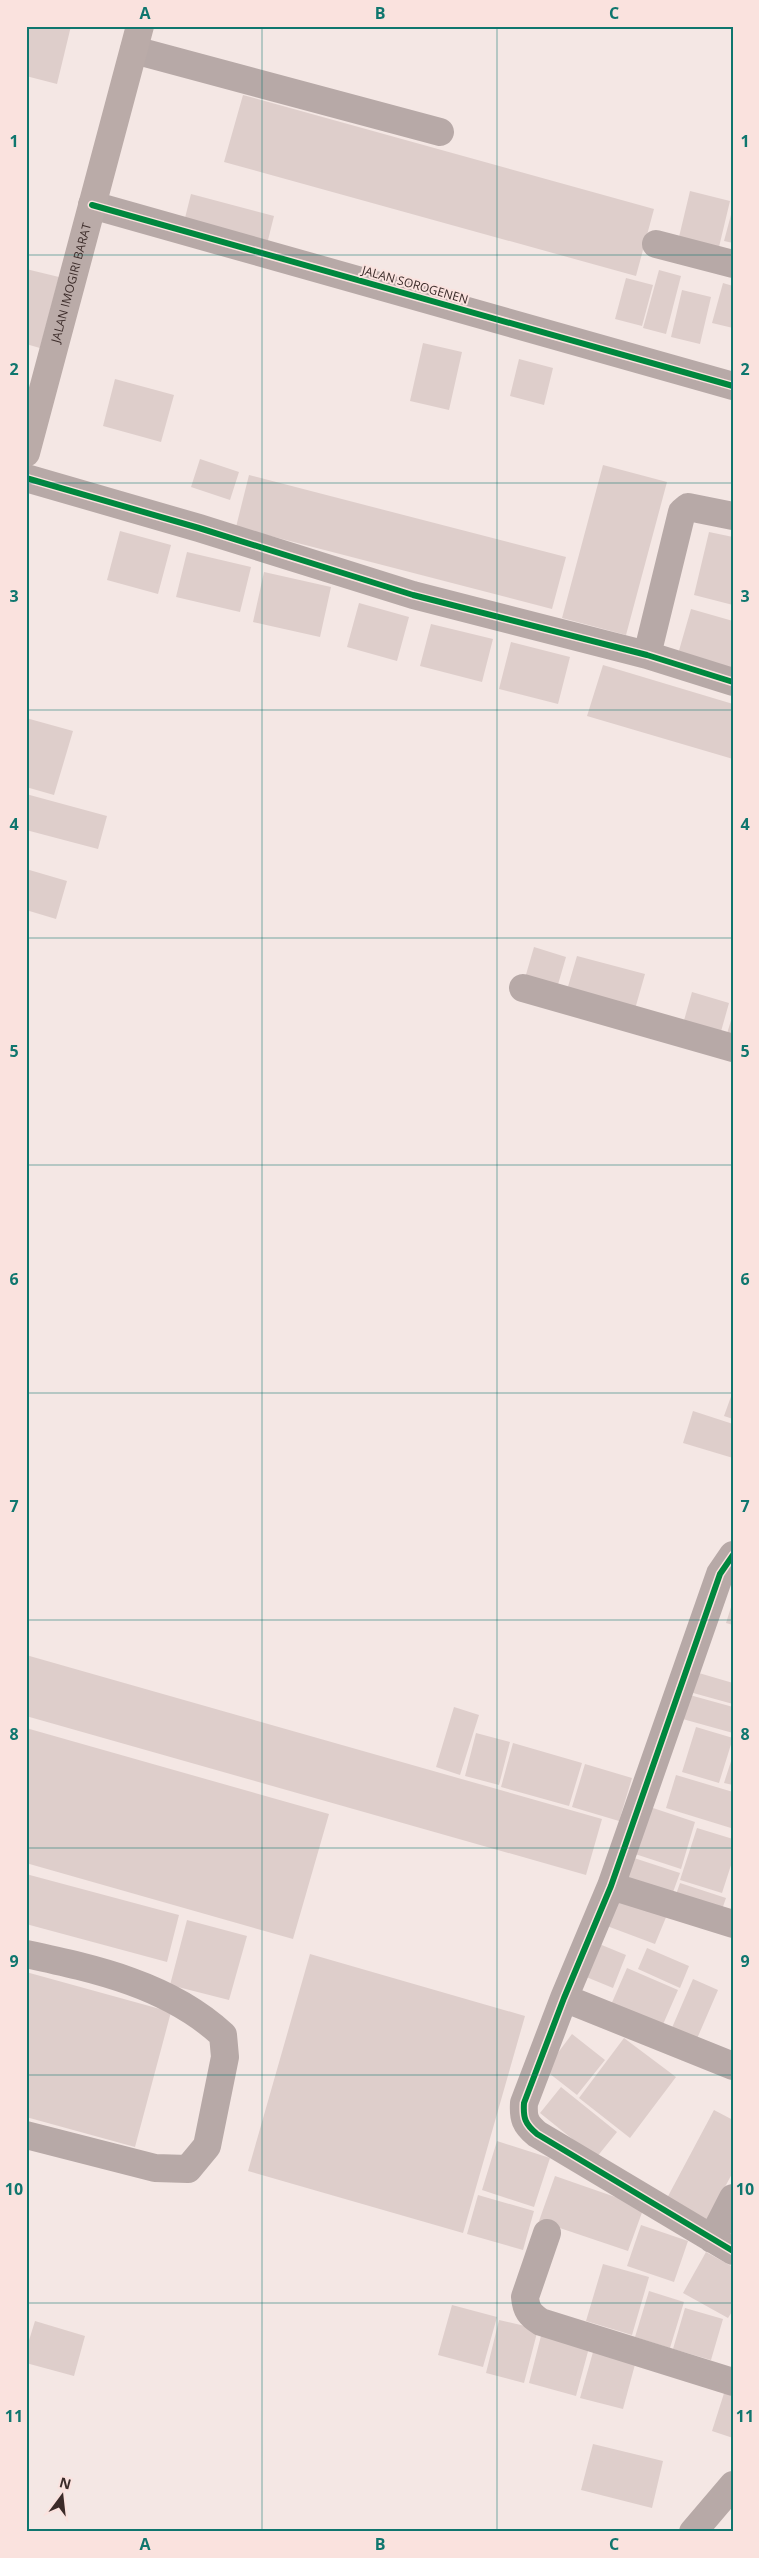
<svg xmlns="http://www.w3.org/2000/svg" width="759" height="2558" font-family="'Open Sans',sans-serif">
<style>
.building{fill:#dececb}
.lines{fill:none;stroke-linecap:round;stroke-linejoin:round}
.minor{stroke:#b7a9a7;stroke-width:28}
.major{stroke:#baaba8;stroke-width:28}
.cycleway-casing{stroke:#fae2de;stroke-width:9}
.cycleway{stroke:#00873e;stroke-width:6}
.grid{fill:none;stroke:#0f766e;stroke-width:1;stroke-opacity:0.55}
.labels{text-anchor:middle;stroke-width:4;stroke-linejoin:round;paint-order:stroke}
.street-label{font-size:12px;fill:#3b2b29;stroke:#fae2de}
.neatline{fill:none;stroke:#0f766e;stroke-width:2}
.grid-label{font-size:16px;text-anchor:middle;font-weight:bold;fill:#0f766e}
</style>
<rect width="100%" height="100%" fill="#f4e7e4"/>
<!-- building -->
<path class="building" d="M26,26H71L57,84L26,76Z
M243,95L654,209L636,276L224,162Z
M690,191L730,201L719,247L679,237Z
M191,194L274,216L267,244L184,222Z
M732,211H733V243L724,241Z
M26,269L59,277L40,348L26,344Z
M659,270L681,276L666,334L643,328Z
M626,278L653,285L642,326L615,319Z
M723,283L733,286V328L712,323Z
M682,290L711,297L700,344L671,337Z
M423,343L462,352L449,410L410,401Z
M519,359L553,368L544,405L510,396Z
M115,379L174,395L161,442L103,426Z
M200,459L239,472L230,500L191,487Z
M603,465L667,482L626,635L562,618Z
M249,475L566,557L552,609L236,527Z
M120,531L171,545L158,594L107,580Z
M709,532L733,537V605L694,595Z
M187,552L251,567L240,612L176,597Z
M264,572L331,587L320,637L253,622Z
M359,603L409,617L397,661L347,647Z
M691,609L733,621V670L678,654Z
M431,624L493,639L482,682L420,666Z
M511,642L570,657L558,704L499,689Z
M603,665L733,704V759L587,716Z
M26,718L73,731L54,795L26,787Z
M26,794L107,816L98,849L26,830Z
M26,869L67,881L56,919L26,910Z
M534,947L566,957L557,988L525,978Z
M577,956L645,974L635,1009L567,990Z
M692,992L729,1003L720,1035L683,1024Z
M732,1017H733V1039L726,1037Z
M733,1391V1419L724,1416Z
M693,1411L733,1424V1458L683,1443Z
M732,1604H733V1625L726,1623Z
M26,1655L602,1819L586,1875L26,1716Z
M692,1671L733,1683V1704L686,1691Z
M686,1694L733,1707V1733L679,1718Z
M454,1707L479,1715L460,1775L436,1767Z
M696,1727L733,1738L719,1783L682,1772Z
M26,1728L329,1814L293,1939L26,1863Z
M476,1733L510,1742L499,1785L465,1776Z
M513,1743L582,1763L569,1806L501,1787Z
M733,1755V1785L724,1783Z
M585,1764L632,1778L619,1821L572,1807Z
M676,1775L733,1792L731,1828L666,1808Z
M647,1806L695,1822L681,1869L632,1853Z
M697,1828L733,1839V1859L722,1893L680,1880Z
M631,1857L680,1873L669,1903L621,1887Z
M26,1874L179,1915L167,1962L26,1924Z
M680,1883L726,1898L720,1915L674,1900Z
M620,1891L669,1910L655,1944L607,1926Z
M187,1920L247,1936L229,2000L170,1985Z
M592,1941L626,1955L613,1988L579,1974Z
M647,1948L689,1966L680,1988L638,1969Z
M310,1954L525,2016L463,2233L248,2171Z
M627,1968L678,1990L661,2029L610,2007Z
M26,1972L171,2012L135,2147L26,2117Z
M693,1979L718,1990L696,2041L671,2030Z
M572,2034L605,2060L577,2095L545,2070Z
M624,2038L676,2077L630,2138L579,2098Z
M561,2087L617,2132L596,2158L540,2113Z
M714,2110L733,2120V2172L706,2222L666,2200Z
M497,2141L550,2158L534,2207L482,2190Z
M555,2176L644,2207L628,2251L539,2221Z
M478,2195L534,2211L523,2250L467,2234Z
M641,2225L688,2241L674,2282L627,2266Z
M706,2252L733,2267V2310L728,2318L683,2293Z
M603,2264L649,2277L632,2335L586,2321Z
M649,2291L684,2302L670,2348L635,2337Z
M452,2305L497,2317L483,2367L438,2355Z
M685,2308L723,2319L711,2360L673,2349Z
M499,2320L538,2329L524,2383L486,2373Z
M35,2321L85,2336L74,2376L26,2363V2350Z
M542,2332L590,2344L576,2396L529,2383Z
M595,2345L637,2357L623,2409L580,2398Z
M726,2387L733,2390V2438L712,2431Z
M593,2444L663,2461L652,2508L581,2490Z"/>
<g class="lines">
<!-- minor -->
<path class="minor" d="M134,50L440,132
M92,205L733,386
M656,244L733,264
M26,478L199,528L413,595L647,655L733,682
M647,655L682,512L688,507L733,516
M523,988L733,1048
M733,1555L720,1574L611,1886L564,1998L524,2103C523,2118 525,2124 537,2134L733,2251
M611,1886L733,1924
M26,1954C96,1969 169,1985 223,2035L225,2057L207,2146L188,2169L155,2168L26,2135
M564,1998L733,2066
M547,2233L525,2297C526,2310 530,2315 541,2322L733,2382
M712,2239L733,2198
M693,2532L733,2485"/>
<!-- major -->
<path class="major" id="s1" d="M26,453L140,26"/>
<!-- cycleway casing -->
<g class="cycleway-casing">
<path id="cycleway" d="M92,205L733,386
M26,478L199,528L413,595L647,655L733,682
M733,1555L720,1574L611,1886L564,1998L524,2103C523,2118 525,2124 537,2134L733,2251"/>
</g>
<!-- cycleway -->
<use href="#cycleway" class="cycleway"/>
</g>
<!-- grid -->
<path class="grid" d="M262,26V2532M497,26V2532M26,255H733M26,483H733M26,710H733M26,938H733M26,1165H733M26,1393H733M26,1620H733M26,1848H733M26,2075H733M26,2303H733"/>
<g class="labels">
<!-- street labels -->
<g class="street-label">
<text dy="4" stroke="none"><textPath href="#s1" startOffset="176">JALAN IMOGIRI BARAT</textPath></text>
<text transform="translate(415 285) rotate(16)" y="4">JALAN SOROGENEN</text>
</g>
</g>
<!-- border -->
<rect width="759" height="2558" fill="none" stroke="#fae2de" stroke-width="55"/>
<!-- north arrow -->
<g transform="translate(62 2496) rotate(15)" stroke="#fae2de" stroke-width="4" paint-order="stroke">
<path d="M0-4L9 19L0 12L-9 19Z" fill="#3b2b29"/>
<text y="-8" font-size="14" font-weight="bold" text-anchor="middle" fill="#3b2b29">N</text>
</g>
<rect x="28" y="28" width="704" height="2502" class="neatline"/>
<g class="grid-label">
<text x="145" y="19">A</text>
<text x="380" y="19">B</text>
<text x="614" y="19">C</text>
<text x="14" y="147">1</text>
<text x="745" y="147">1</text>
<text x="14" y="375">2</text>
<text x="745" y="375">2</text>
<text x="14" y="602">3</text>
<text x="745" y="602">3</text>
<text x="14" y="830">4</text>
<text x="745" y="830">4</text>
<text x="14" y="1057">5</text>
<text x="745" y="1057">5</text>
<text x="14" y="1285">6</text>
<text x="745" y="1285">6</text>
<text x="14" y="1512">7</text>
<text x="745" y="1512">7</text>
<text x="14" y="1740">8</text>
<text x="745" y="1740">8</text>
<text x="14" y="1967">9</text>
<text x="745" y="1967">9</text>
<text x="14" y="2195">10</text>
<text x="745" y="2195">10</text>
<text x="14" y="2422">11</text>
<text x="745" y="2422">11</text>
<text x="145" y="2550">A</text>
<text x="380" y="2550">B</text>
<text x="614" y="2550">C</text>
</g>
</svg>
